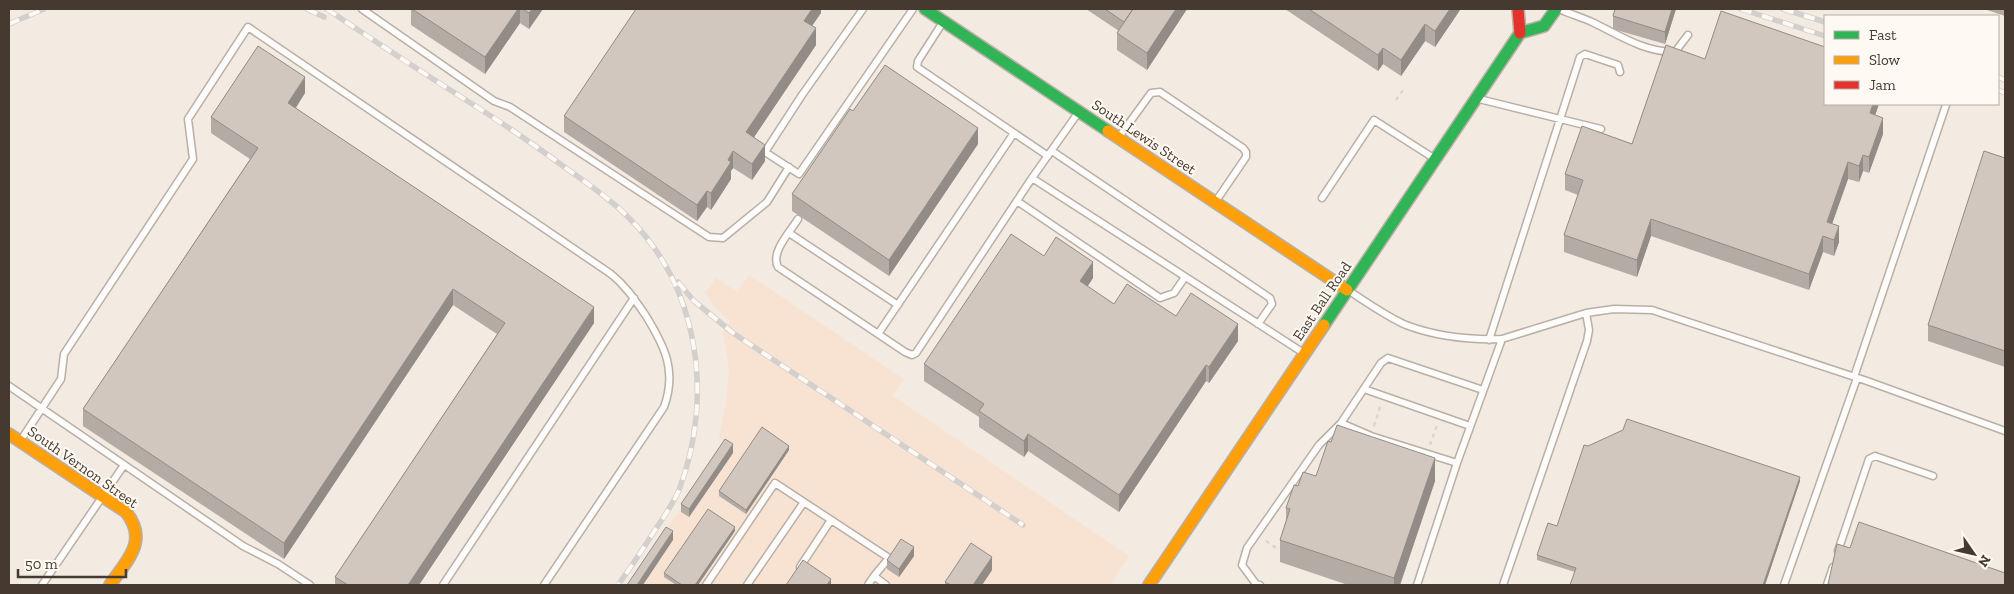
<svg xmlns="http://www.w3.org/2000/svg" width="2014" height="594" font-family="'Zilla Slab',serif">
<style>
.built{fill:#f8e3d2}
.lines{fill:none;stroke-linecap:round;stroke-linejoin:round}
.lane-casing{stroke:#b8afa6;stroke-width:9}
.fast-casing{stroke:#b8afa6;stroke-width:14}
.slow-casing{stroke:#b8afa6;stroke-width:14}
.jam-casing{stroke:#b8afa6;stroke-width:14}
.path{stroke:#d9d6d3;stroke-width:2.5;stroke-dasharray:4 4;stroke-linecap:butt}
.lane{stroke:#fdfcfa;stroke-width:6}
.fast{stroke:#30b455;stroke-width:11}
.slow{stroke:#ff9f0a;stroke-width:11}
.jam{stroke:#e5322d;stroke-width:11}
.rail-casing{stroke:#d2cfcc;stroke-width:5.5}
.rail{stroke:#fff9f3;stroke-width:4;stroke-dasharray:11;stroke-linecap:butt}
.wall{fill:#b4aba4}
.shaded-wall{fill:#928b86}
.building{fill:#d1c7bf;stroke:#928b86}
.labels{text-anchor:middle;stroke-width:4;stroke-linejoin:round;paint-order:stroke}
.street-label{font-size:15px;fill:#463a30;stroke:#fff9f3}
</style>
<rect width="100%" height="100%" fill="#f3eae1"/>
<!-- built -->
<path class="built" d="M749,275L904,379L893,396L1129,556L1110,585H629L725,443L719,438L726,401L729,369L723,332L730,321L715,308L705,293L716,278L737,292Z"/>
<g class="lines">
<!-- lane casing -->
<g class="lane-casing">
<path id="lane" d="M362,9L494,101L510,107L709,237L723,238L767,202L789,167
M863,9L802,95L765,152L799,174L913,9
M1559,9C1570,14 1581,17 1592,22C1619,35 1644,52 1675,52L1688,35
M943,22L918,61L917,67L1048,156
M1479,99L1601,129
M1119,137L1151,93L1160,92L1243,148L1246,152V157L1216,201
M1052,151L1270,298L1272,304L1258,324
M1032,178L1302,352
M1322,198L1374,120L1432,157
M1017,201L1160,298L1174,293L1185,277
M798,219C791,231 770,252 778,267L905,352L912,355L916,353L1032,178L1078,113
M789,233L898,305
M1349,291C1368,303 1386,316 1406,325C1435,336 1471,340 1502,339L1586,313L1614,309L1652,310L1867,381L2005,431
M878,334L1014,133
M1489,340L1580,57L1585,54L1618,65L1620,72
M1854,377L1946,105
M9,386L243,546L278,564L310,585
M1364,389L1470,426
M1341,423L1381,363L1388,358L1483,390
M21,440L61,379L64,354L193,159L188,119L248,27L611,274C626,286 635,300 646,316C665,347 677,371 664,407L544,585
M1838,551L1869,459L1875,456L1933,476
M800,567L831,520
M42,585L124,465
M443,585L634,298
M706,585L775,483L889,558L874,576L886,585
M747,585L804,502
M868,585L874,576
M1260,585L1256,584L1242,565L1247,548L1319,445L1341,423L1371,436L1457,463
M1417,585L1457,463L1502,339
M1503,585L1587,341L1589,330L1586,313
M1784,585L1857,378
M1827,585L1833,567"/>
</g>
<!-- fast casing -->
<g class="fast-casing">
<path id="fast" d="M925,9L1108,131
M1324,325L1520,33L1544,26L1556,9"/>
</g>
<!-- slow casing -->
<g class="slow-casing">
<path id="slow" d="M1108,131L1347,290
M9,434L126,512C149,541 127,560 110,585
M1149,585L1324,325"/>
</g>
<!-- jam casing -->
<g class="jam-casing">
<path id="jam" d="M1518,9L1520,33"/>
</g>
<!-- path -->
<path class="path" d="M1396,100L1403,90
M1374,426L1381,404
M1430,445L1437,425
M1266,541L1276,548"/>
<!-- lane -->
<use href="#lane" class="lane"/>
<!-- fast -->
<use href="#fast" class="fast"/>
<!-- slow -->
<use href="#slow" class="slow"/>
<!-- jam -->
<use href="#jam" class="jam"/>
<!-- rail casing -->
<g class="rail-casing">
<path id="rail" d="M307,9L324,17
M327,9C377,43 428,76 480,109C508,127 536,146 563,166C585,182 608,197 627,216C700,287 714,398 679,490C673,504 663,518 655,530C643,549 631,567 618,585
M1741,9L1825,36
M1783,9L1825,22
M9,24L44,9
M1998,77L2005,80
M1998,90L2005,93
M678,282L694,301L733,333L1023,525"/>
</g>
<!-- rail -->
<use href="#rail" class="rail"/>
</g>
<!-- wall -->
<path class="wall" d="M411,9H543L529,29L520,23L485,74L411,25Z
M821,9V13L812,26L816,45L754,137L765,161L752,180L733,168L731,171V179L711,210L707,207L697,221L564,132V116Z
M1086,9H1187L1147,70L1117,50V33L1119,31Z
M1285,9H1460V10L1435,47L1425,41L1401,76L1383,64L1378,71Z
M1615,9H1676L1665,44L1613,29V16Z
M1984,9H2005V16Z
M305,93L296,108L594,323L419,585H335V577L497,334L453,305L284,559L83,426V409L250,159L211,133V117Z
M1825,104H1879L1875,115L1883,134L1869,173L1863,171L1859,182L1848,179L1832,224L1839,242L1834,256L1823,252L1809,290L1651,236L1637,277L1564,252V235L1578,195L1565,190V174L1632,144Z
M853,111L978,144L889,276L792,211V194Z
M2005,158V367L1928,341V325Z
M1044,256L1093,278L1087,286L1114,304L1176,316L1238,341L1209,383L1206,381L1119,512L1028,451L1024,457L979,427V417L924,381V364Z
M1588,446L1800,481L1765,585H1570L1575,572L1537,560V555L1557,526Z
M789,450L746,514L719,496V491Z
M733,453L689,517L681,512V504Z
M1316,476L1435,481L1400,585H1348L1280,562V540L1286,521V508L1298,486Z
M735,531L698,585H676L664,577V573Z
M914,556L899,577L887,569V560Z
M992,570L982,585H945V582Z"/>
<!-- shaded-wall -->
<path class="shaded-wall" d="M518,9H520V23L485,74V57Z
M532,9H543L529,29V13Z
M812,9H821V13L804,37V21Z
M1176,9H1187L1147,70V53Z
M1450,9H1460V10L1435,47V31Z
M1672,9H1676L1665,44V32Z
M1425,24V41L1401,76V60Z
M816,28V45L746,149V132Z
M1383,48V64L1378,71V55Z
M305,77V93L288,119V103Z
M1873,104H1879L1870,130V113Z
M1883,118V134L1869,173V157Z
M978,128V144L889,276V260Z
M765,145V161L752,180V164Z
M733,151V168L731,171V179L711,210V193L728,160Z
M1863,155V171L1859,182V166Z
M1848,162V179L1827,238V222Z
M707,191V207L697,221V205Z
M1651,219V236L1637,277V260Z
M1839,226V242L1834,256V240Z
M1823,236V252L1809,290V274Z
M1093,262V278L1080,298V281Z
M453,289V305L284,559V543Z
M594,307V323L419,585H408Z
M1238,324V341L1209,383V367Z
M1206,365V381L1119,512V495Z
M1028,434V451L1024,457V441Z
M733,444V453L689,517V509Z
M789,446V450L746,514V510Z
M1435,458V481L1400,585H1394V578Z
M1800,477V481L1765,585H1763Z
M735,527V531L698,585H695Z
M673,531V540L643,585H637Z
M914,547V556L899,577V569Z
M992,557V570L982,585H973Z
M831,579V585H827Z"/>
<!-- building -->
<path class="building" d="M412,9H518L485,57Z
M523,9H532L529,13Z
M636,9H812L804,21L816,28L746,132L765,145L752,164L733,151L728,160L731,162L711,193L707,191L697,205L564,116Z
M1105,9H1133L1124,22Z
M1133,9H1176L1147,53L1117,33Z
M1309,9H1450L1435,31L1425,24L1401,60L1383,48L1378,55Z
M1615,9H1672L1665,32L1613,16Z
M1721,11L1825,47V104H1873L1870,113L1883,118L1869,157L1863,155L1859,166L1848,162L1827,222L1839,226L1834,240L1823,236L1809,274L1651,219L1637,260L1564,235L1583,180L1565,174L1582,126L1632,144L1666,45L1705,59Z
M258,46L305,77L288,103L594,307L408,585H348L335,577L505,323L453,289L284,543L83,409L258,148L211,117Z
M885,65L978,128L889,260L792,194L850,109L853,111Z
M1984,151L2005,158V351L1928,325Z
M1011,234L1044,256L1056,237L1093,262L1080,281L1114,304L1127,284L1176,316L1191,293L1238,324L1209,367L1206,365L1119,495L1028,434L1024,441L979,411L984,404L924,364Z
M1627,419L1800,477L1763,585H1570L1576,568L1537,555L1548,523L1557,526L1584,445L1588,446L1623,430Z
M1337,425L1435,458L1394,578L1280,540L1290,509L1286,508L1294,485L1298,486L1303,472L1316,476L1328,441L1331,442Z
M762,427L789,446L746,510L719,491Z
M725,439L733,444L689,509L681,504Z
M708,509L735,527L695,585H682L664,573Z
M1859,522L2005,573V585H1833L1828,584L1837,544L1850,548Z
M666,527L673,531L637,585H627Z
M901,539L914,547L899,569L887,560Z
M971,543L992,557L973,585H951L945,582Z
M803,560L831,579L827,585H786Z"/>
<g class="labels">
<!-- street labels -->
<g class="street-label">
<text transform="translate(1144 137) rotate(34)" y="5">South Lewis Street</text>
<text transform="translate(1322 301) rotate(-56)" y="5">East Ball Road</text>
<text transform="translate(83 467) rotate(35)" y="5">South Vernon Street</text>
</g>
</g>
<!-- border -->
<rect width="2014" height="594" fill="none" stroke="#463a30" stroke-width="20"/>
<!-- legend -->
<rect x="1824" y="15" width="175" height="90" fill="#fff9f3" stroke="#b5ada5"/>
<rect x="1834" y="31" width="25" height="8" fill="#30b455" stroke="#b5ada5"/>
<text x="1869" y="40" font-size="15" fill="#463a30">Fast</text>
<rect x="1834" y="56" width="25" height="8" fill="#ff9f0a" stroke="#b5ada5"/>
<text x="1869" y="65" font-size="15" fill="#463a30">Slow</text>
<rect x="1834" y="81" width="25" height="8" fill="#e5322d" stroke="#b5ada5"/>
<text x="1869" y="90" font-size="15" fill="#463a30">Jam</text>
<!-- north arrow -->
<g transform="translate(1974 554) rotate(124)" stroke="#fff9f3" stroke-width="4" paint-order="stroke">
<path d="M0-4L9 19L0 12L-9 19Z" fill="#463a30"/>
<text y="-8" font-size="14" font-weight="bold" text-anchor="middle" fill="#463a30">N</text>
</g>
<!-- scale -->
<path d="M18 569v8h108v-8" fill="none" stroke="#463a30" stroke-width="2.5"/>
<text x="25" y="569" font-size="15" fill="#463a30" stroke="#fff9f3" stroke-width="4" paint-order="stroke">50 m</text>
</svg>
